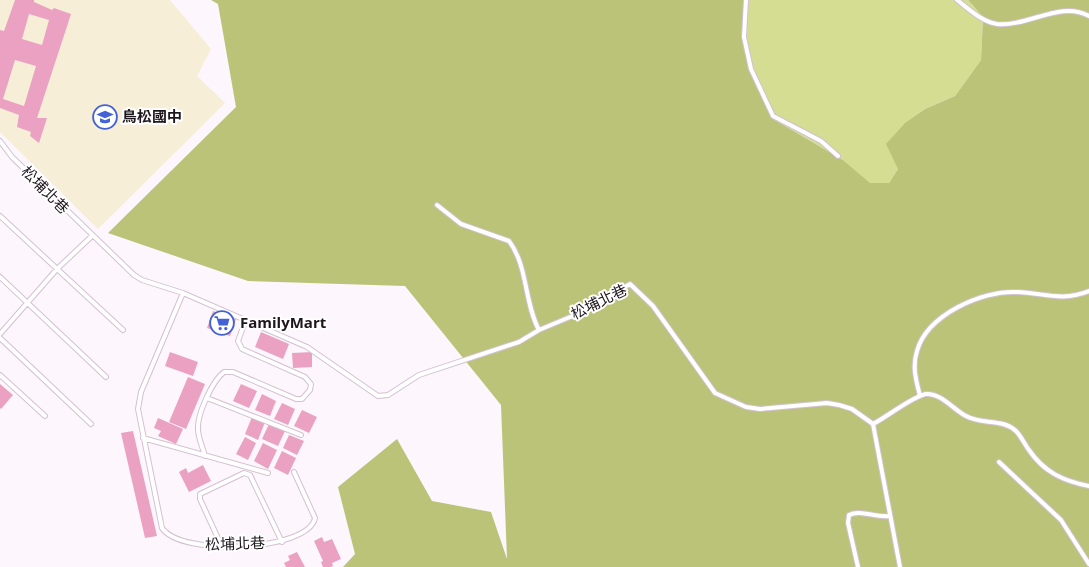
<svg xmlns="http://www.w3.org/2000/svg" width="1089" height="567" font-family="'Open Sans','Noto Sans TC',sans-serif">
<style>
.education{fill:#f7eed8}
.green{fill:#d5dd93}
.forest{fill:#bbc379}
.building{fill:#eba1c2;fill-rule:evenodd}
.lines{fill:none;stroke-linecap:round;stroke-linejoin:round}
.service-casing{stroke:#d3c1d1;stroke-width:6}
.service{stroke:#fff;stroke-width:4}
.labels{text-anchor:middle;stroke-width:4;stroke-linejoin:round;paint-order:stroke}
.poi-label{font-size:15px;font-weight:bold;fill:#1d161c;stroke:#fff;text-anchor:start}
.street-label{font-size:15px;fill:#1d161c;stroke:#fff}
</style>
<rect width="100%" height="100%" fill="#fdf6fc"/>
<!-- education -->
<path class="education" d="M0,0H170L211,49L197,76L225,103L98,229L0,132Z"/>
<!-- green -->
<path class="green" d="M748,0H968L983,17L981,60L955,96L925,109L906,122L898,169L889,183H869L843,160L773,119L757,81L742,34Z"/>
<!-- forest -->
<path class="forest" d="M211,0H748L742,34L757,81L773,119L843,160L870,183H889L898,169L886,144L906,122L925,109L955,96L981,60L983,17L968,0H1089V567H343L355,554L338,487L397,439L432,501L491,512L507,559L501,405L405,286L248,281L108,233L236,107L218,4Z"/>
<!-- building -->
<path class="building" d="M15,0H34V2L52,10L54,8L71,14L37,118H47L39,143L30,136L31,132L17,127L19,115L0,108V30L4,31ZM29,14L49,20L42,45L22,39ZM15,60L36,66L24,106L3,99Z
M213,311L236,319L230,336L207,328Z
M261,332L289,344L283,359L255,347Z
M170,352L198,362L193,376L165,366Z
M312,352V367L293,368L292,353Z
M188,377L205,384L186,429L169,422Z
M0,384L13,395L1,409L0,408Z
M241,384L257,391L249,408L233,401Z
M262,394L276,401L270,416L255,410Z
M282,403L295,409L288,425L274,419Z
M302,410L317,417L309,433L294,426Z
M252,417L265,422L258,440L245,434Z
M158,418L183,429L176,444L158,436L161,431L154,428Z
M269,424L285,431L278,446L262,439Z
M133,431L157,536L145,538L121,433Z
M289,435L304,441L297,455L283,448Z
M245,437L256,443L248,460L236,454Z
M263,443L277,450L268,469L254,461Z
M282,451L296,458L288,475L274,468Z
M203,465L211,481L189,492L179,472L186,468L188,473Z
M322,537L324,542L332,539L341,559L332,563L333,566L331,567H323L321,562L323,561L314,541Z
M297,552L305,567H286L284,563L290,560L288,556Z"/>
<g class="lines">
<!-- service casing -->
<g class="service-casing">
<path id="service" d="M746,0L744,37L751,69L773,116L821,141L838,156
M957,0C969,9 982,22 997,24C1028,27 1061,0 1089,16
M0,141L12,157L134,275L142,280L183,293L307,347L378,396L388,395L419,375L519,342L539,330L582,312L630,284L653,306L715,393L746,407L760,409L827,403L839,405L852,409L873,424L900,567
M437,205L461,224L509,241C528,266 524,302 539,330
M0,216L123,330
M0,277L106,377
M183,293L141,392L138,409L162,528C181,557 309,551 315,518L294,472
M0,334L57,269L92,236
M0,338L91,424
M0,375L45,416
M920,396C916,380 912,367 917,351C927,315 982,290 1017,292C1045,293 1061,302 1089,291
M207,398L301,435
M873,424C885,418 915,395 926,394C941,393 954,410 966,416C982,425 1002,418 1016,431C1021,436 1025,445 1029,450C1044,472 1063,481 1089,486
M143,438L268,473
M205,456C203,448 198,438 198,429C197,415 212,381 224,372H233L296,399H302L310,390L311,384L305,377L242,349L238,341L246,319
M999,462L1061,520L1089,564
M222,547L200,499V494L244,473L250,475L282,542
M858,567L848,523L849,515C860,509 876,518 889,516"/>
</g>
<!-- service -->
<use href="#service" class="service"/>
</g>
<!-- icons -->
<defs>
<g id="school-ring" transform="scale(1.25)"><circle r="9.5" fill="#fff" stroke="#4462d5" stroke-width="1.5"/><path d="M0-5L7-2L0 1L-7-2ZM-4 1L0 2.5L4 1V4Q0 6-4 4Z" fill="#4462d5"/></g>
<g id="supermarket-ring" transform="scale(1.25)"><circle r="9.5" fill="#fff" stroke="#4462d5" stroke-width="1.5"/><path d="M-6-5.5h2.5l.6 2H6L4.5 2H-2.5L-4.4-4H-6ZM-1.5 3.2a1.3 1.3 0 1 0 .1 0ZM3 3.2a1.3 1.3 0 1 0 .1 0Z" fill="#4462d5"/></g>
</defs>
<g fill-rule="evenodd">
<use href="#school-ring" x="105" y="117"/>
<use href="#supermarket-ring" x="222" y="323"/>
</g>
<g class="labels">
<!-- poi labels -->
<g class="poi-label">
<text x="122" y="122">鳥松國中</text>
<text x="240" y="328">FamilyMart</text>
</g>
<!-- street labels -->
<g class="street-label">
<text transform="translate(45 190) rotate(45)" y="5">松埔北巷</text>
<text transform="translate(599 302) rotate(-26)" y="5">松埔北巷</text>
<text transform="translate(235 544) rotate(-2)" y="5">松埔北巷</text>
</g>
</g>
</svg>
